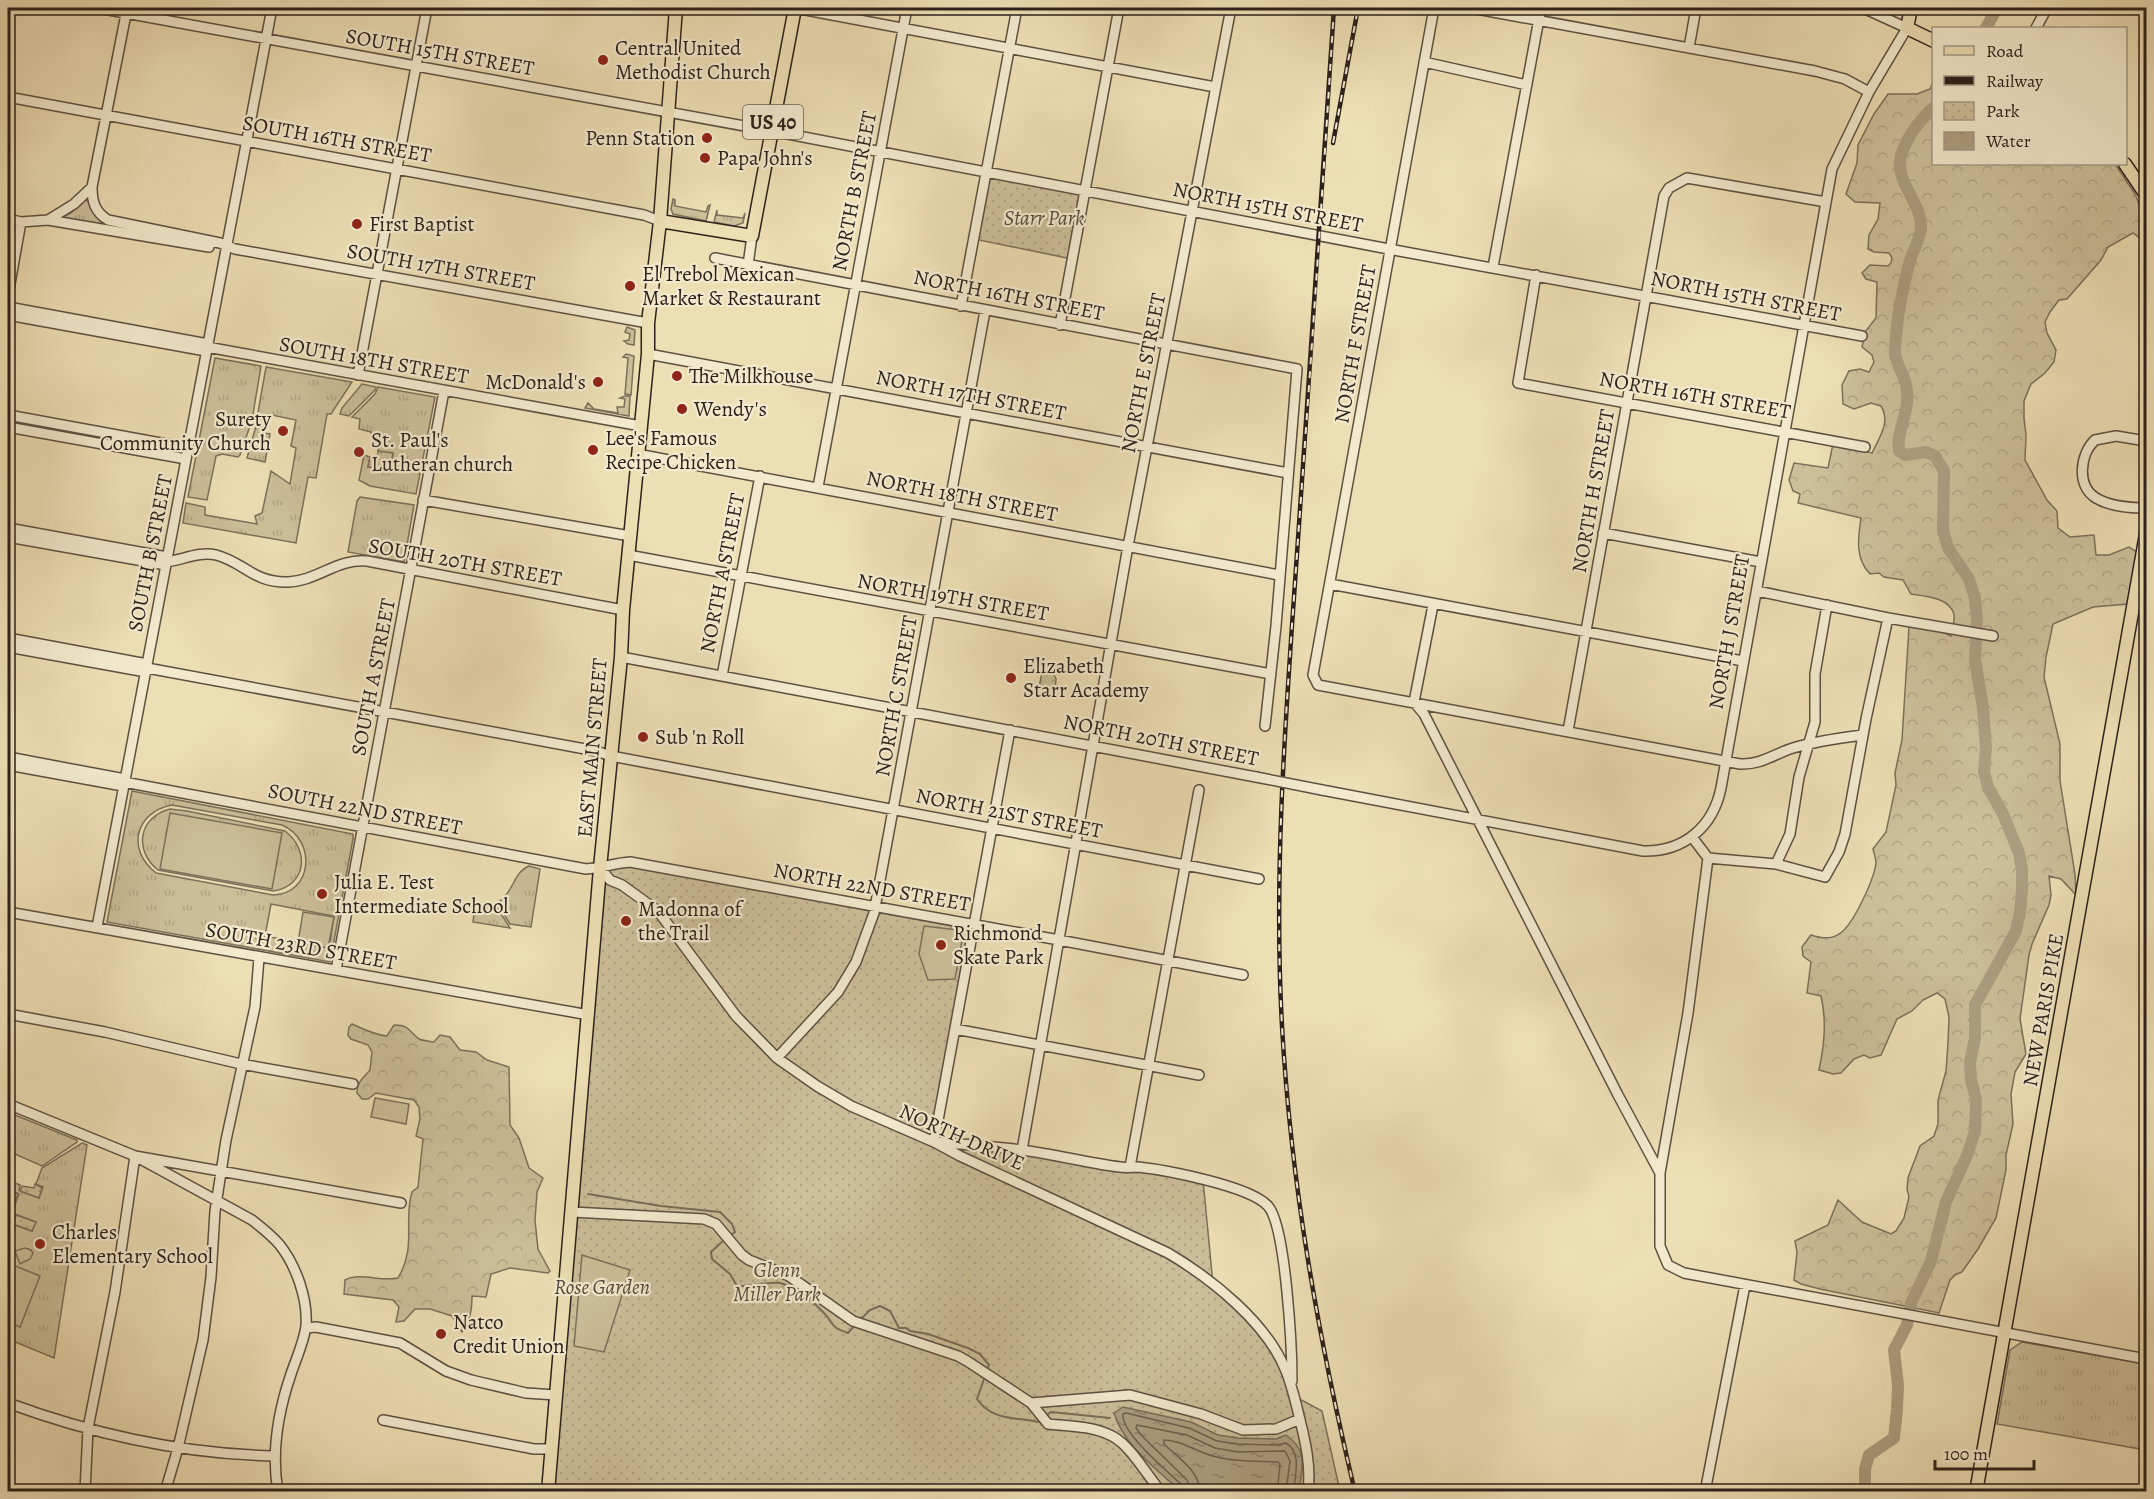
<svg xmlns="http://www.w3.org/2000/svg" width="2154" height="1499" font-family="Alegreya,serif">
<style>
.grass{fill:url(#grass-tufts);stroke:#7c705b;stroke-width:1.5;fill-rule:evenodd}
.forest{fill:url(#forest-crowns);stroke:#7c705b;stroke-width:1.5}
.park{fill:url(#park-dots);stroke:#7c705b;stroke-width:1.5}
.garden{fill:#ccbf9a;stroke:#7c705b;stroke-width:1.5}
.water{fill:url(#water-ripples);stroke:#796c58;stroke-width:1.5}
.lines{fill:none;stroke-linecap:round;stroke-linejoin:round}
.shore{stroke:#6c604e;stroke-width:1.5}
.stream{stroke:#796c58;stroke-width:2}
.river{stroke:#ac9e80;stroke-width:12}
.minor-casing{stroke:#5d5042;stroke-width:12}
.major-casing{stroke:#2d211c;stroke-width:15}
.minor{stroke:#f3eace;stroke-width:9}
.major{stroke:#eddfb4;stroke-width:12}
.rail-casing{stroke:#2d211c;stroke-width:4.5}
.rail{stroke:#f3eace;stroke-width:2;stroke-dasharray:7;stroke-linecap:butt}
.minor-bridge-casing{stroke:#5d5042;stroke-width:12;stroke-linecap:butt}
.minor-bridge{stroke:#f3eace;stroke-width:9}
.poi-dot{fill:#8f2418;stroke:#f3eace;stroke-width:2}
.labels{text-anchor:middle;stroke-width:4.5;stroke-linejoin:round;paint-order:stroke}
.shield{fill:#f3eace;stroke:#685d51;stroke-width:1.5}
.shield-label{font-size:20px;font-weight:bold;fill:#2d211c}
.poi-label{font-size:21px;fill:#2d211c;stroke:#f3eace;text-anchor:start}
.street-label{font-size:21px;fill:#2d211c;stroke:#f3eace}
.park-label{font-size:21px;font-style:italic;fill:#55483c;stroke:#f3eace}
</style>
<defs>
<pattern id="grass-tufts" width="24" height="20" patternUnits="userSpaceOnUse" patternTransform="scale(1.5)"><rect width="24" height="20" fill="#ccbf9a"/><path d="M3 7l-1-3M5 7V3M7 7l1-3M15 17l-1-3M17 17v-4M19 17l1-3" fill="none" stroke="#b0a484"/></pattern>
<pattern id="forest-crowns" width="20" height="18" patternUnits="userSpaceOnUse" patternTransform="scale(1.5)"><rect width="20" height="18" fill="#ccbf9a"/><path d="M2 6a3 3 0 1 1 6 0M12 15a3 3 0 1 1 6 0" fill="none" stroke="#b0a484"/></pattern>
<pattern id="park-dots" width="8" height="8" patternUnits="userSpaceOnUse" patternTransform="scale(1.5)"><rect width="8" height="8" fill="#ccbf9a"/><path d="M2 2h.1M6 6h.1" fill="none" stroke="#b0a484" stroke-width="1.8" stroke-linecap="round"/></pattern>
<pattern id="water-ripples" width="26" height="14" patternUnits="userSpaceOnUse" patternTransform="scale(1.5)"><rect width="26" height="14" fill="#ac9e80"/><path d="M2 4q2-2 4 0t4 0M15 11q2-2 4 0t4 0" fill="none" stroke="#8c8068"/></pattern>
</defs>
<rect width="100%" height="100%" fill="#eddfb4"/>
<filter id="stains"><feTurbulence type="fractalNoise" baseFrequency=".00333" numOctaves="4"/><feColorMatrix values="0 0 0 0 .2 0 0 0 0 .09 0 0 0 0 .02 0 0 0 .5 -.17"/></filter>
<radialGradient id="worn" r=".72"><stop offset=".6" stop-color="#630" stop-opacity="0"/><stop offset="1" stop-color="#630" stop-opacity=".3"/></radialGradient>
<!-- grass -->
<path class="grass" d="M86,199L100,218L115,226V227L64,219L63,217L72,212Z
M673,199L675,200V206L706,212L708,206L710,205L706,221L673,214L671,209Z
M717,210V215L743,218L745,213L743,223L734,226L714,222Z
M13,225L16,226L8,286V237L9,227Z
M627,327L635,330L634,345L628,344L624,341L629,340L630,334L625,332Z
M626,354L634,356L631,395L625,394L628,358L623,357Z
M215,358L261,366L252,420L240,455L238,457L222,454L216,456L207,500L188,497Z
M266,367L352,382L331,414H327L316,478L308,477L296,543L183,523L186,503L205,507V515L257,524L255,516L262,513L271,471L290,484L296,448L291,446L296,420L267,414L265,420L257,418Z
M362,384L376,387L375,390L349,416L340,414L342,408Z
M378,387L435,397L416,494L370,486L359,480L364,455L370,457L368,467L390,470L393,454L378,451L381,437L372,435L371,432L359,429L360,419L352,417L375,394Z
M625,396H630L629,416L585,408L588,403L594,409L618,413L617,407H624L625,399L620,398Z
M256,426L265,427L263,433L270,434L265,462L247,458Z
M360,497L414,505L404,562L348,552L357,501Z
M132,791L353,834V839L330,962L107,922ZM172,805L282,825C317,840 313,894 273,895L156,873C126,850 135,812 172,805ZM271,904L334,916L329,948L265,936Z
M170,809L187,811L285,831C310,850 307,886 273,891L158,870C133,850 139,817 170,809Z
M529,866L540,869L531,927L510,924L497,903C514,893 513,872 529,866Z
M495,904L510,928L473,922L475,907Z
M10,1113L77,1140V1142L42,1166L8,1151V1120Z
M82,1143L87,1145L54,1358L8,1339V1217L10,1218L11,1215L14,1216L12,1224L32,1231L36,1222L12,1213L19,1194L8,1189V1180L20,1185L19,1190L39,1198L43,1187L36,1184L42,1168Z
M2022,1342L2146,1364V1450L1997,1424L2010,1350Z"/>
<!-- forest -->
<path class="forest" d="M1933,82L1934,164H2115L2135,194L2146,221V264L2144,262L2141,239L2133,233L2108,247L2101,260L2067,299L2059,300L2050,312L2045,322L2047,333L2056,350L2054,362L2045,373L2031,384L2024,401V418L2026,435L2025,460L2047,500L2057,511L2058,528L2070,537L2094,535L2096,555H2109L2129,547L2137,552L2128,604L2093,607L2053,624L2046,657L2044,677L2060,744V781L2075,874L2076,895L2061,879L2049,876L2051,895L2049,905L2032,944L2029,955L2020,1019L2026,1054L2015,1072L2011,1094L2013,1124L2006,1155V1170L1996,1218L1978,1249L1962,1272L1955,1275L1950,1280L1939,1313L1820,1289L1801,1284L1794,1280L1797,1252L1795,1241L1828,1225L1838,1200L1862,1222L1891,1234L1896,1231L1904,1218L1909,1197L1907,1189L1908,1178L1920,1146L1934,1136L1938,1124V1100L1946,1071L1948,1043L1949,1017L1945,999L1937,993L1923,1000L1912,1011L1897,1019L1881,1055L1870,1058L1864,1055L1854,1059L1841,1073L1833,1074L1819,1070C1824,1046 1827,1022 1821,996L1807,993L1811,962L1803,956L1802,947L1811,935C1820,938 1831,940 1839,934C1853,926 1874,879 1876,863C1876,858 1874,854 1873,849L1886,832L1896,785L1895,773L1902,740L1909,627C1923,626 1939,630 1951,636C1952,630 1955,621 1954,615C1951,598 1926,596 1911,594L1903,580L1884,577L1879,573L1870,574C1855,559 1858,538 1861,518L1798,503L1800,494L1793,491L1789,480L1794,463L1828,468L1833,444L1872,453C1879,438 1891,422 1881,406L1871,403L1854,409L1843,404L1842,385L1849,371L1860,369L1869,372L1874,362L1872,355L1862,347L1865,332L1876,318L1877,282L1866,279L1862,273L1870,265L1888,266L1891,263L1892,258L1889,253L1874,252L1868,249L1869,235L1878,219L1880,203L1855,202L1846,194L1857,163L1858,145L1874,114L1888,94H1917L1930,89Z
M352,1024C363,1029 375,1035 387,1036L394,1025C410,1025 408,1031 419,1039C423,1041 430,1041 434,1042L440,1035L450,1037L460,1050L476,1052L487,1060L509,1067L510,1125L519,1138L529,1168L543,1178L537,1192L535,1220L538,1249L550,1271L548,1273L510,1268L491,1274L486,1297L472,1296C472,1311 470,1320 462,1332L452,1316L430,1309H415L404,1321L396,1322L399,1307L393,1300L344,1294L345,1280C360,1272 381,1282 398,1278C417,1247 403,1221 412,1192L418,1187L423,1139L416,1136L420,1119L419,1107L414,1100L376,1093L368,1099H362L357,1093C357,1081 363,1079 370,1070L372,1052L368,1045L351,1039L348,1035L349,1027Z"/>
<!-- park -->
<path class="park" d="M986,172L1085,191L1072,259L974,239Z
M378,451L393,453L390,470L368,467L370,457L377,458Z
M1042,672L1053,673L1056,679L1055,690L1039,688Z
M619,862L974,924L934,1142L1203,1180L1213,1284L1267,1337L1294,1396L1322,1411L1340,1491L548,1492L600,868Z
M35,1184L42,1188L39,1198L20,1191L22,1186L34,1188Z
M8,1190L18,1194L9,1218L8,1217Z
M16,1215L36,1222L32,1231L13,1224Z"/>
<!-- garden -->
<path class="garden" d="M170,813L282,833L272,889L160,869Z
M303,912L334,917L328,948L298,943Z
M924,926L958,930L963,935L955,979L928,980L919,954Z
M375,1098L409,1104L406,1124L371,1117Z
M25,1248L31,1250L33,1253L30,1259L20,1264L15,1251Z
M582,1255L630,1270L604,1352L574,1346Z
M8,1263L40,1276L20,1327L8,1322Z"/>
<!-- water -->
<path class="water" d="M1123,1407L1191,1422L1218,1435L1238,1438L1276,1439L1286,1435C1309,1451 1302,1468 1299,1491L1223,1492L1216,1490L1212,1491H1180C1156,1468 1124,1446 1114,1413Z"/>
<g class="lines">
<!-- shore -->
<path class="shore" d="M1184,1492L1182,1485C1168,1472 1120,1432 1123,1414L1126,1413L1189,1428L1217,1441L1238,1444L1276,1445L1286,1443C1303,1454 1294,1475 1294,1492
M1191,1492L1187,1480L1142,1436L1136,1428L1137,1425L1187,1435L1215,1448L1238,1452L1285,1451L1290,1461L1286,1492
M1200,1492C1200,1471 1177,1457 1164,1444V1440C1182,1440 1196,1452 1213,1456C1234,1462 1256,1461 1278,1462L1280,1465L1277,1492"/>
<!-- stream -->
<path class="stream" d="M588,1194L661,1206L720,1212L732,1224L735,1232L730,1236
M725,1239L711,1252L712,1259L730,1274L737,1286C750,1287 771,1281 780,1283C795,1287 813,1301 823,1312C836,1325 828,1326 848,1333L855,1325
M859,1321L870,1310L880,1306L890,1311L899,1328H906L910,1331L928,1334L968,1348L980,1354L989,1365L987,1370
M985,1376L977,1399C992,1421 1016,1417 1038,1422L1041,1420
M1045,1416L1051,1412L1110,1418"/>
<!-- river -->
<path class="river" d="M1986,28L1997,8
M1865,1492V1469L1869,1455L1894,1438L1897,1409L1898,1385L1894,1350L1907,1325L1911,1303L1931,1261L1946,1202L1968,1153L1975,1131L1976,1099L1971,1080L1970,1063L1975,1038V1005L2016,931L2020,913L2022,889V870L2019,853L2003,814L1988,787L1984,772L1986,748L1983,708L1975,660L1977,619L1975,598L1969,579L1948,548L1943,530L1944,471L1935,456L1926,452L1905,455L1899,451C1896,435 1906,418 1907,402C1909,379 1899,373 1895,354C1894,349 1896,341 1896,336C1898,312 1903,287 1909,264C1912,252 1919,242 1921,229C1923,203 1894,182 1901,156C1906,138 1920,120 1934,107"/>
<!-- minor casing -->
<g class="minor-casing">
<path id="minor" d="M98,8L772,131L1394,250L1862,336
M795,8L1215,87
M1434,8L1313,675L1318,685L1740,764C1761,765 1774,754 1793,748C1816,741 1840,738 1863,735
M1471,8L1815,71L1845,79L1869,92
M127,9L92,187C92,202 95,212 108,220L220,243L235,249L648,323
M2036,28L2047,8
M1689,48L1696,8
M1424,62L1527,85
M8,97L644,215L660,221
M8,219L21,222L48,220L209,247
M48,220L74,204L92,187
M715,258L1297,369L1276,626L1265,726
M748,265L752,236
M1493,267L1541,8
M1536,275L1518,383L1865,447
M8,295L21,222
M961,306L1017,8
M8,307L208,344
M8,315L206,351
M1060,325L1119,8
M207,347L641,426
M648,354L1288,473
M358,375L427,8
M8,415L188,448
M8,427L186,459
M2146,441L2116,436L2095,440C2080,454 2076,486 2096,498C2109,506 2131,508 2146,508
M637,454L1279,575
M818,487L907,8
M423,500L630,536
M8,528L167,557
M1603,533L1761,562
M8,537L166,565
M628,555L1271,674
M166,562C182,560 200,551 216,555C244,562 253,583 288,582C317,581 338,558 367,561L623,610
M1330,584L1743,661
M1757,591L1888,618L1993,636
M1433,605L1414,702L1424,714L1618,1095L1660,1173
M8,638L147,664
M8,647L146,672
M621,657L1256,777
M147,668L596,751L611,756L1259,879
M722,676L760,476
M1010,730L934,1142C963,1144 992,1146 1021,1150C1054,1154 1087,1163 1120,1167C1126,1168 1132,1167 1138,1167C1166,1170 1250,1186 1268,1206C1286,1226 1292,1350 1292,1381
M1568,731L1664,196L1669,188L1687,178L1826,202
M8,757L125,779
M8,765L123,786
M124,782L586,869C602,868 615,863 630,862L1059,940L1243,975
M1322,790L1643,851C1684,852 1713,827 1721,788L1832,169L1869,92L1907,28L1863,8
M1692,837L1708,858L1688,1013L1660,1173V1246L1668,1265L1684,1273L2146,1359
M1708,858L1776,864L1825,877L1839,852L1845,834L1866,719L1888,618
M1776,864L1790,834L1799,777L1815,722V674L1827,605
M600,868L610,880L622,885L658,911L736,1016L777,1058L817,1086L851,1106L934,1142L960,1156L1168,1253C1212,1279 1267,1323 1286,1371C1292,1386 1296,1403 1300,1420C1306,1444 1311,1467 1308,1492
M8,912L589,1015
M97,927L272,8
M336,970L444,391
M8,1014L105,1032L241,1064L353,1084
M955,1029L1199,1075
M777,1058L838,992L856,962L874,913L985,311
M8,1104L135,1156L252,1220C261,1227 271,1235 279,1244C296,1265 308,1299 306,1326C304,1342 296,1359 291,1374C278,1412 271,1452 278,1492
M1022,1150L1128,546L1231,8
M1130,1167L1199,790
M572,1212L704,1219L716,1224L742,1255L749,1260L789,1276L853,1321L958,1356L967,1361L1031,1403L1048,1424C1069,1426 1093,1426 1112,1436C1130,1445 1147,1475 1161,1492
M306,1328L316,1327L400,1343L446,1371L471,1380L526,1393L556,1395
M8,1403C92,1434 184,1454 275,1456
M1031,1403L1130,1395L1201,1414L1243,1430L1276,1429L1300,1419
M383,1420L534,1449H552
M85,1492L88,1428L115,1292L135,1156L401,1203
M165,1492L178,1448L203,1340L211,1277L215,1211L226,1140L255,1007L259,958
M1705,1492L1745,1285"/>
</g>
<!-- major casing -->
<g class="major-casing">
<path id="major" d="M1911,8L1907,28L1934,41
M2125,164L2146,195
M660,221L752,236L795,8
M548,1492L600,868L621,657L623,610L648,354V323L660,221L676,8
M1976,1492L2146,534"/>
</g>
<!-- minor -->
<use href="#minor" class="minor"/>
<!-- major -->
<use href="#major" class="major"/>
<!-- rail casing -->
<g class="rail-casing">
<path id="rail" d="M1334,8C1323,185 1311,362 1298,539C1287,701 1273,863 1282,1026C1291,1185 1318,1336 1355,1492
M1333,143L1358,8"/>
</g>
<!-- rail -->
<use href="#rail" class="rail"/>
<!-- minor-bridge casing -->
<g class="minor-bridge-casing">
<path id="minor-bridge" d="M1256,777L1322,790"/>
</g>
<!-- minor-bridge -->
<use href="#minor-bridge" class="minor-bridge"/>
</g>
<!-- markers -->
<g class="poi-dot">
<circle cx="603" cy="60" r="6"/>
<circle cx="707" cy="138" r="6"/>
<circle cx="705" cy="158" r="6"/>
<circle cx="357" cy="224" r="6"/>
<circle cx="630" cy="286" r="6"/>
<circle cx="677" cy="376" r="6"/>
<circle cx="598" cy="382" r="6"/>
<circle cx="682" cy="409" r="6"/>
<circle cx="283" cy="431" r="6"/>
<circle cx="593" cy="450" r="6"/>
<circle cx="359" cy="452" r="6"/>
<circle cx="1011" cy="678" r="6"/>
<circle cx="643" cy="737" r="6"/>
<circle cx="322" cy="894" r="6"/>
<circle cx="626" cy="921" r="6"/>
<circle cx="941" cy="945" r="6"/>
<circle cx="40" cy="1244" r="6"/>
<circle cx="441" cy="1334" r="6"/>
</g>
<g class="labels">
<!-- shield labels -->
<rect class="shield" x="743" y="105" width="60" height="34" rx="4.5"/>
<g class="shield-label">
<text x="773" y="129">US 40</text>
</g>
<!-- poi labels -->
<g class="poi-label">
<text x="615" y="55">Central United<tspan x="615" dy="24">Methodist Church</tspan></text>
<text x="695" y="145" text-anchor="end">Penn Station</text>
<text x="717" y="165">Papa John's</text>
<text x="369" y="231">First Baptist</text>
<text x="642" y="281">El Trebol Mexican<tspan x="642" dy="24">Market &amp; Restaurant</tspan></text>
<text x="689" y="383">The Milkhouse</text>
<text x="586" y="389" text-anchor="end">McDonald's</text>
<text x="694" y="416">Wendy's</text>
<text x="271" y="426" text-anchor="end">Surety<tspan x="271" dy="24">Community Church</tspan></text>
<text x="605" y="445">Lee's Famous<tspan x="605" dy="24">Recipe Chicken</tspan></text>
<text x="371" y="447">St. Paul's<tspan x="371" dy="24">Lutheran church</tspan></text>
<text x="1023" y="673">Elizabeth<tspan x="1023" dy="24">Starr Academy</tspan></text>
<text x="655" y="744">Sub 'n Roll</text>
<text x="334" y="889">Julia E. Test<tspan x="334" dy="24">Intermediate School</tspan></text>
<text x="638" y="916">Madonna of<tspan x="638" dy="24">the Trail</tspan></text>
<text x="953" y="940">Richmond<tspan x="953" dy="24">Skate Park</tspan></text>
<text x="52" y="1239">Charles<tspan x="52" dy="24">Elementary School</tspan></text>
<text x="453" y="1329">Natco<tspan x="453" dy="24">Credit Union</tspan></text>
</g>
<!-- street labels -->
<g class="street-label">
<text transform="translate(440 52) rotate(10)" y="7">SOUTH 15TH STREET</text>
<text transform="translate(337 139) rotate(10)" y="7">SOUTH 16TH STREET</text>
<text transform="translate(854 191) rotate(-79)" y="7">NORTH B STREET</text>
<text transform="translate(1268 207) rotate(11)" y="7">NORTH 15TH STREET</text>
<text transform="translate(441 267) rotate(10)" y="7">SOUTH 17TH STREET</text>
<text transform="translate(1009 295) rotate(11)" y="7">NORTH 16TH STREET</text>
<text transform="translate(1746 296) rotate(11)" y="7">NORTH 15TH STREET</text>
<text transform="translate(1355 344) rotate(-80)" y="7">NORTH F STREET</text>
<text transform="translate(374 360) rotate(10)" y="7">SOUTH 18TH STREET</text>
<text transform="translate(1143 373) rotate(-79)" y="7">NORTH E STREET</text>
<text transform="translate(971 395) rotate(11)" y="7">NORTH 17TH STREET</text>
<text transform="translate(1695 395) rotate(10)" y="7">NORTH 16TH STREET</text>
<text transform="translate(1593 491) rotate(-80)" y="7">NORTH H STREET</text>
<text transform="translate(962 496) rotate(11)" y="7">NORTH 18TH STREET</text>
<text transform="translate(150 553) rotate(-79)" y="7">SOUTH B STREET</text>
<text transform="translate(465 562) rotate(10)" y="7">SOUTH 20TH STREET</text>
<text transform="translate(722 573) rotate(-79)" y="7">NORTH A STREET</text>
<text transform="translate(953 597) rotate(10)" y="7">NORTH 19TH STREET</text>
<text transform="translate(1729 632) rotate(-80)" y="7">NORTH J STREET</text>
<text transform="translate(373 677) rotate(-79)" y="7">SOUTH A STREET</text>
<text transform="translate(896 696) rotate(-80)" y="7">NORTH C STREET</text>
<text transform="translate(1161 740) rotate(11)" y="7">NORTH 20TH STREET</text>
<text transform="translate(592 748) rotate(-85)" y="7">EAST MAIN STREET</text>
<text transform="translate(365 809) rotate(11)" y="7">SOUTH 22ND STREET</text>
<text transform="translate(1009 813) rotate(11)" y="7">NORTH 21ST STREET</text>
<text transform="translate(872 887) rotate(10)" y="7">NORTH 22ND STREET</text>
<text transform="translate(301 946) rotate(10)" y="7">SOUTH 23RD STREET</text>
<text transform="translate(2043 1010) rotate(-80)" y="7">NEW PARIS PIKE</text>
<text transform="translate(962 1137) rotate(24)" y="7">NORTH DRIVE</text>
</g>
<!-- park labels -->
<g class="park-label">
<text x="1044" y="225">Starr Park</text>
<text x="777" y="1277">Glenn<tspan x="777" dy="24">Miller Park</tspan></text>
<text x="602" y="1294">Rose Garden</text>
</g>
</g>
<!-- margin -->
<rect width="2154" height="1499" fill="none" stroke="#eddfb4" stroke-width="30"/>
<rect x="9" y="9" width="2136" height="1481" fill="none" stroke="#2d211c" stroke-width="3"/>
<rect x="15" y="15" width="2124" height="1469" fill="none" stroke="#2d211c" stroke-width="1.5"/>
<!-- legend -->
<rect x="1932" y="27" width="195" height="138" fill="#f3eace" stroke="#a49a87" stroke-width="1.5"/>
<rect x="1944" y="46" width="30" height="9" fill="#eddfb4" stroke="#a49a87" stroke-width="1.5"/>
<text x="1986" y="57" font-size="18" fill="#2d211c">Road</text>
<rect x="1944" y="76" width="30" height="9" fill="#2d211c" stroke="#a49a87" stroke-width="1.5"/>
<text x="1986" y="87" font-size="18" fill="#2d211c">Railway</text>
<rect x="1944" y="102" width="30" height="18" fill="url(#park-dots)" stroke="#a49a87" stroke-width="1.5"/>
<text x="1986" y="117" font-size="18" fill="#2d211c">Park</text>
<rect x="1944" y="132" width="30" height="18" fill="url(#water-ripples)" stroke="#a49a87" stroke-width="1.5"/>
<text x="1986" y="147" font-size="18" fill="#2d211c">Water</text>
<!-- scale -->
<path d="M1935 1460v9h99v-9" fill="none" stroke="#2d211c" stroke-width="3"/>
<text x="1944" y="1460" font-size="18" fill="#2d211c" stroke="#f3eace" stroke-width="4.5" paint-order="stroke">100 m</text>
<rect width="100%" height="100%" filter="url(#stains)"/>
<rect width="100%" height="100%" fill="url(#worn)"/>
</svg>
